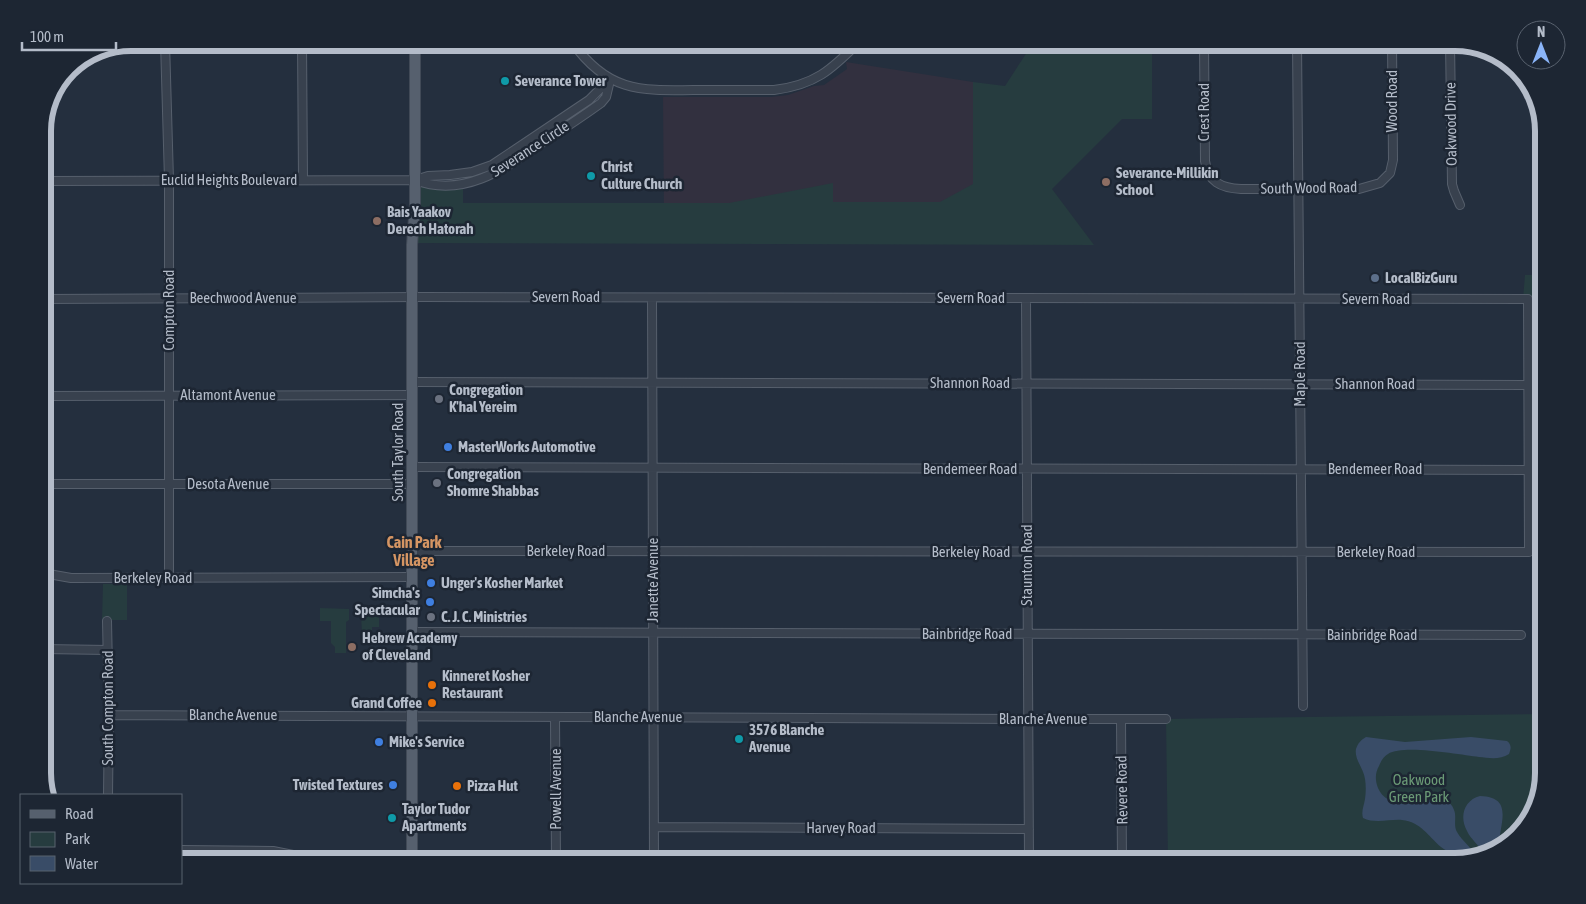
<svg xmlns="http://www.w3.org/2000/svg" width="1586" height="904" font-family="'Asap Condensed',sans-serif">
<style>
.medical{fill:#32303f}
.green{fill:#263c3f}
.water{fill:#394c67}
.lines{fill:none;stroke-linecap:round;stroke-linejoin:round}
.minor-casing{stroke:#565f6c;stroke-width:10}
.major-casing{stroke:#414a57;stroke-width:12}
.minor{stroke:#38414e;stroke-width:8}
.major{stroke:#56606e;stroke-width:10}
.culture-dot{fill:#0f9aa8;stroke:#1d2633;stroke-width:2}
.education-dot{fill:#8d6e63;stroke:#1d2633;stroke-width:2}
.service-dot{fill:#5c6f8a;stroke:#1d2633;stroke-width:2}
.worship-dot{fill:#6b7280;stroke:#1d2633;stroke-width:2}
.shop-dot{fill:#3f7fe0;stroke:#1d2633;stroke-width:2}
.food-dot{fill:#e8710a;stroke:#1d2633;stroke-width:2}
.labels{text-anchor:middle;stroke-width:5;stroke-linejoin:round;paint-order:stroke}
.poi-label{font-size:15px;font-weight:bold;fill:#b4bcc9;stroke:#1d2633;text-anchor:start}
.street-label{font-size:15px;fill:#b4bcc9;stroke:#1d2633}
.park-label{font-size:15px;fill:#6b9a76;stroke:#1d2633}
.neighbourhood-label{font-size:16px;font-weight:bold;fill:#d59563;stroke:#1d2633}
.rim{fill:none;stroke:#b4bcc9;stroke-width:6}
</style>
<rect width="100%" height="100%" fill="#242f3e"/>
<!-- medical -->
<path class="medical" d="M846,62L973,82L974,221L664,220L663,97H771L788,95L814,86L824,85L847,69Z"/>
<!-- green -->
<path class="green" d="M1033,43H1152V119H1122L1052,189L1094,245L418,243L412,245L415,180L463,184V203H729L833,183V202H940L973,184V82L1005,86Z
M1525,275H1543V553L1529,552L1528,300L1523,299Z
M103,584H127V620H102Z
M320,608L349,609V620L346,622V653H335V647L331,643V621H320Z
M379,610V627H372V633H362L361,614L365,611Z
M43,713H54V795H48L43,778Z
M1543,714V773L1532,817L1499,849L1455,861H1168L1166,719Z
M181,854H259V861H181Z"/>
<!-- water -->
<path class="water" d="M1366,737L1405,742L1471,737L1507,741C1512,745 1511,749 1509,754C1500,760 1489,758 1479,757C1460,755 1404,744 1388,754C1384,756 1381,761 1379,766C1375,773 1375,780 1378,788C1383,800 1397,806 1409,803C1422,800 1448,792 1454,810C1457,817 1453,825 1457,832C1462,841 1471,846 1475,856L1460,860C1456,853 1447,852 1441,847C1428,836 1421,822 1402,820C1390,819 1375,824 1363,818C1361,811 1364,806 1365,799C1366,792 1366,785 1365,779C1364,769 1354,759 1356,749C1358,743 1361,740 1366,737Z
M1480,796C1517,797 1497,828 1499,850L1483,854C1479,844 1471,840 1467,831C1459,817 1464,800 1480,796Z"/>
<g class="lines">
<!-- minor casing -->
<g class="minor-casing">
<path id="minor" d="M165,42L169,180V578
M302,42L303,179
M572,42C607,91 638,91 693,90C720,90 747,90 774,90C815,85 831,70 859,42
M1204,42L1205,161C1208,182 1221,188 1241,189H1359L1380,183L1390,173L1393,160L1392,42
M1297,42L1303,706
M1450,42L1452,184L1454,191L1460,205
M415,180C465,199 507,167 546,140C565,128 583,116 601,103L606,97L610,80
M43,181L415,180L428,176L450,175L472,172L492,165L589,100L610,79
M652,298L654,861
M1026,298L1029,861
M43,299L422,297L1528,299L1529,552L413,551
M413,382L1528,385
M43,396L413,395
M413,467L1528,470
M43,484H413
M43,573L71,578L413,577
M107,621L109,715L108,795
M413,632L1521,635
M43,649L108,650
M109,715L1021,719H1166
M555,717L556,861
M1121,719L1122,861
M654,827L1029,829
M181,850L273,851L308,858L412,859"/>
</g>
<!-- major casing -->
<g class="major-casing">
<path id="major" d="M412,861V245L415,204V42"/>
</g>
<!-- minor -->
<use href="#minor" class="minor"/>
<!-- major -->
<use href="#major" class="major"/>
</g>
<!-- markers -->
<g class="culture-dot">
<circle cx="505" cy="81" r="5"/>
<circle cx="591" cy="176" r="5"/>
<circle cx="739" cy="739" r="5"/>
<circle cx="392" cy="818" r="5"/>
</g>
<g class="education-dot">
<circle cx="1106" cy="182" r="5"/>
<circle cx="377" cy="221" r="5"/>
<circle cx="352" cy="647" r="5"/>
</g>
<circle class="service-dot" cx="1375" cy="278" r="5"/>
<g class="worship-dot">
<circle cx="439" cy="399" r="5"/>
<circle cx="437" cy="483" r="5"/>
<circle cx="431" cy="617" r="5"/>
</g>
<g class="shop-dot">
<circle cx="448" cy="447" r="5"/>
<circle cx="431" cy="583" r="5"/>
<circle cx="430" cy="602" r="5"/>
<circle cx="379" cy="742" r="5"/>
<circle cx="393" cy="785" r="5"/>
</g>
<g class="food-dot">
<circle cx="432" cy="685" r="5"/>
<circle cx="432" cy="703" r="5"/>
<circle cx="457" cy="786" r="5"/>
</g>
<g class="labels">
<!-- poi labels -->
<g class="poi-label">
<text x="515" y="86">Severance Tower</text>
<text x="601" y="172">Christ<tspan x="601" dy="17">Culture Church</tspan></text>
<text x="1116" y="178">Severance-Millikin<tspan x="1116" dy="17">School</tspan></text>
<text x="387" y="217">Bais Yaakov<tspan x="387" dy="17">Derech Hatorah</tspan></text>
<text x="1385" y="283">LocalBizGuru</text>
<text x="449" y="395">Congregation<tspan x="449" dy="17">K'hal Yereim</tspan></text>
<text x="458" y="452">MasterWorks Automotive</text>
<text x="447" y="479">Congregation<tspan x="447" dy="17">Shomre Shabbas</tspan></text>
<text x="441" y="588">Unger's Kosher Market</text>
<text x="420" y="598" text-anchor="end">Simcha's<tspan x="420" dy="17">Spectacular</tspan></text>
<text x="441" y="622">C. J. C. Ministries</text>
<text x="362" y="643">Hebrew Academy<tspan x="362" dy="17">of Cleveland</tspan></text>
<text x="442" y="681">Kinneret Kosher<tspan x="442" dy="17">Restaurant</tspan></text>
<text x="422" y="708" text-anchor="end">Grand Coffee</text>
<text x="749" y="735">3576 Blanche<tspan x="749" dy="17">Avenue</tspan></text>
<text x="389" y="747">Mike's Service</text>
<text x="383" y="790" text-anchor="end">Twisted Textures</text>
<text x="467" y="791">Pizza Hut</text>
<text x="402" y="814">Taylor Tudor<tspan x="402" dy="17">Apartments</tspan></text>
</g>
<!-- street labels -->
<g class="street-label">
<text transform="translate(1392 101) rotate(-90)" y="5">Wood Road</text>
<text transform="translate(1204 112) rotate(-90)" y="5">Crest Road</text>
<text transform="translate(1451 124) rotate(-91)" y="5">Oakwood Drive</text>
<text transform="translate(530 149) rotate(-33)" y="5">Severance Circle</text>
<text x="229" y="185">Euclid Heights Boulevard</text>
<text transform="translate(1309 188) rotate(-1)" y="5">South Wood Road</text>
<text x="566" y="302">Severn Road</text>
<text x="243" y="303">Beechwood Avenue</text>
<text x="971" y="303">Severn Road</text>
<text x="1376" y="304">Severn Road</text>
<text transform="translate(169 310) rotate(-90)" y="5">Compton Road</text>
<text transform="translate(1300 374) rotate(-90)" y="5">Maple Road</text>
<text x="970" y="388">Shannon Road</text>
<text x="1375" y="389">Shannon Road</text>
<text x="228" y="400">Altamont Avenue</text>
<text transform="translate(398 452) rotate(-90)" y="5">South Taylor Road</text>
<text x="970" y="474">Bendemeer Road</text>
<text x="1375" y="474">Bendemeer Road</text>
<text x="228" y="489">Desota Avenue</text>
<text x="566" y="556">Berkeley Road</text>
<text x="971" y="557">Berkeley Road</text>
<text x="1376" y="557">Berkeley Road</text>
<text transform="translate(1027 565) rotate(-90)" y="5">Staunton Road</text>
<text x="153" y="583">Berkeley Road</text>
<text transform="translate(653 580) rotate(-90)" y="5">Janette Avenue</text>
<text x="967" y="639">Bainbridge Road</text>
<text x="1372" y="640">Bainbridge Road</text>
<text transform="translate(108 708) rotate(-90)" y="5">South Compton Road</text>
<text x="233" y="720">Blanche Avenue</text>
<text x="638" y="722">Blanche Avenue</text>
<text x="1043" y="724">Blanche Avenue</text>
<text transform="translate(556 789) rotate(-90)" y="5">Powell Avenue</text>
<text transform="translate(1122 790) rotate(-91)" y="5">Revere Road</text>
<text x="841" y="833">Harvey Road</text>
</g>
<!-- park labels -->
<g class="park-label">
<text x="1419" y="785">Oakwood<tspan x="1419" dy="17">Green Park</tspan></text>
</g>
<!-- neighbourhood labels -->
<g class="neighbourhood-label">
<text x="414" y="548">Cain Park<tspan x="414" dy="18">Village</tspan></text>
</g>
</g>
<!-- crop -->
<path d="M0 0H1586V904H0ZM131 51H1455A80 80 0 0 1 1535 131V773A80 80 0 0 1 1455 853H131A80 80 0 0 1 51 773V131A80 80 0 0 1 131 51Z" fill="#1d2633" fill-rule="evenodd"/>
<path class="rim" d="M131 51H1455A80 80 0 0 1 1535 131V773A80 80 0 0 1 1455 853H131A80 80 0 0 1 51 773V131A80 80 0 0 1 131 51Z"/>
<!-- legend -->
<rect x="20" y="794" width="162" height="90" fill="#1d2633" stroke="#59626f"/>
<rect x="30" y="810" width="25" height="8" fill="#56606e" stroke="#59626f"/>
<text x="65" y="819" font-size="15" fill="#b4bcc9">Road</text>
<rect x="30" y="832" width="25" height="15" fill="#263c3f" stroke="#59626f"/>
<text x="65" y="844" font-size="15" fill="#b4bcc9">Park</text>
<rect x="30" y="856" width="25" height="15" fill="#394c67" stroke="#59626f"/>
<text x="65" y="869" font-size="15" fill="#b4bcc9">Water</text>
<!-- north arrow -->
<g transform="translate(1541 45)"><circle r="24" fill="#1d2633" stroke="#59626f"/>
<path d="M0-4L9 19L0 12L-9 19Z" fill="#8ab4f8"/>
<text y="-8" font-size="14" font-weight="bold" text-anchor="middle" fill="#b4bcc9">N</text>
</g>
<!-- scale -->
<path d="M22 42v8h94v-8" fill="none" stroke="#b4bcc9" stroke-width="2.5"/>
<text x="30" y="42" font-size="15" fill="#b4bcc9" stroke="#1d2633" stroke-width="4" paint-order="stroke">100 m</text>
</svg>
